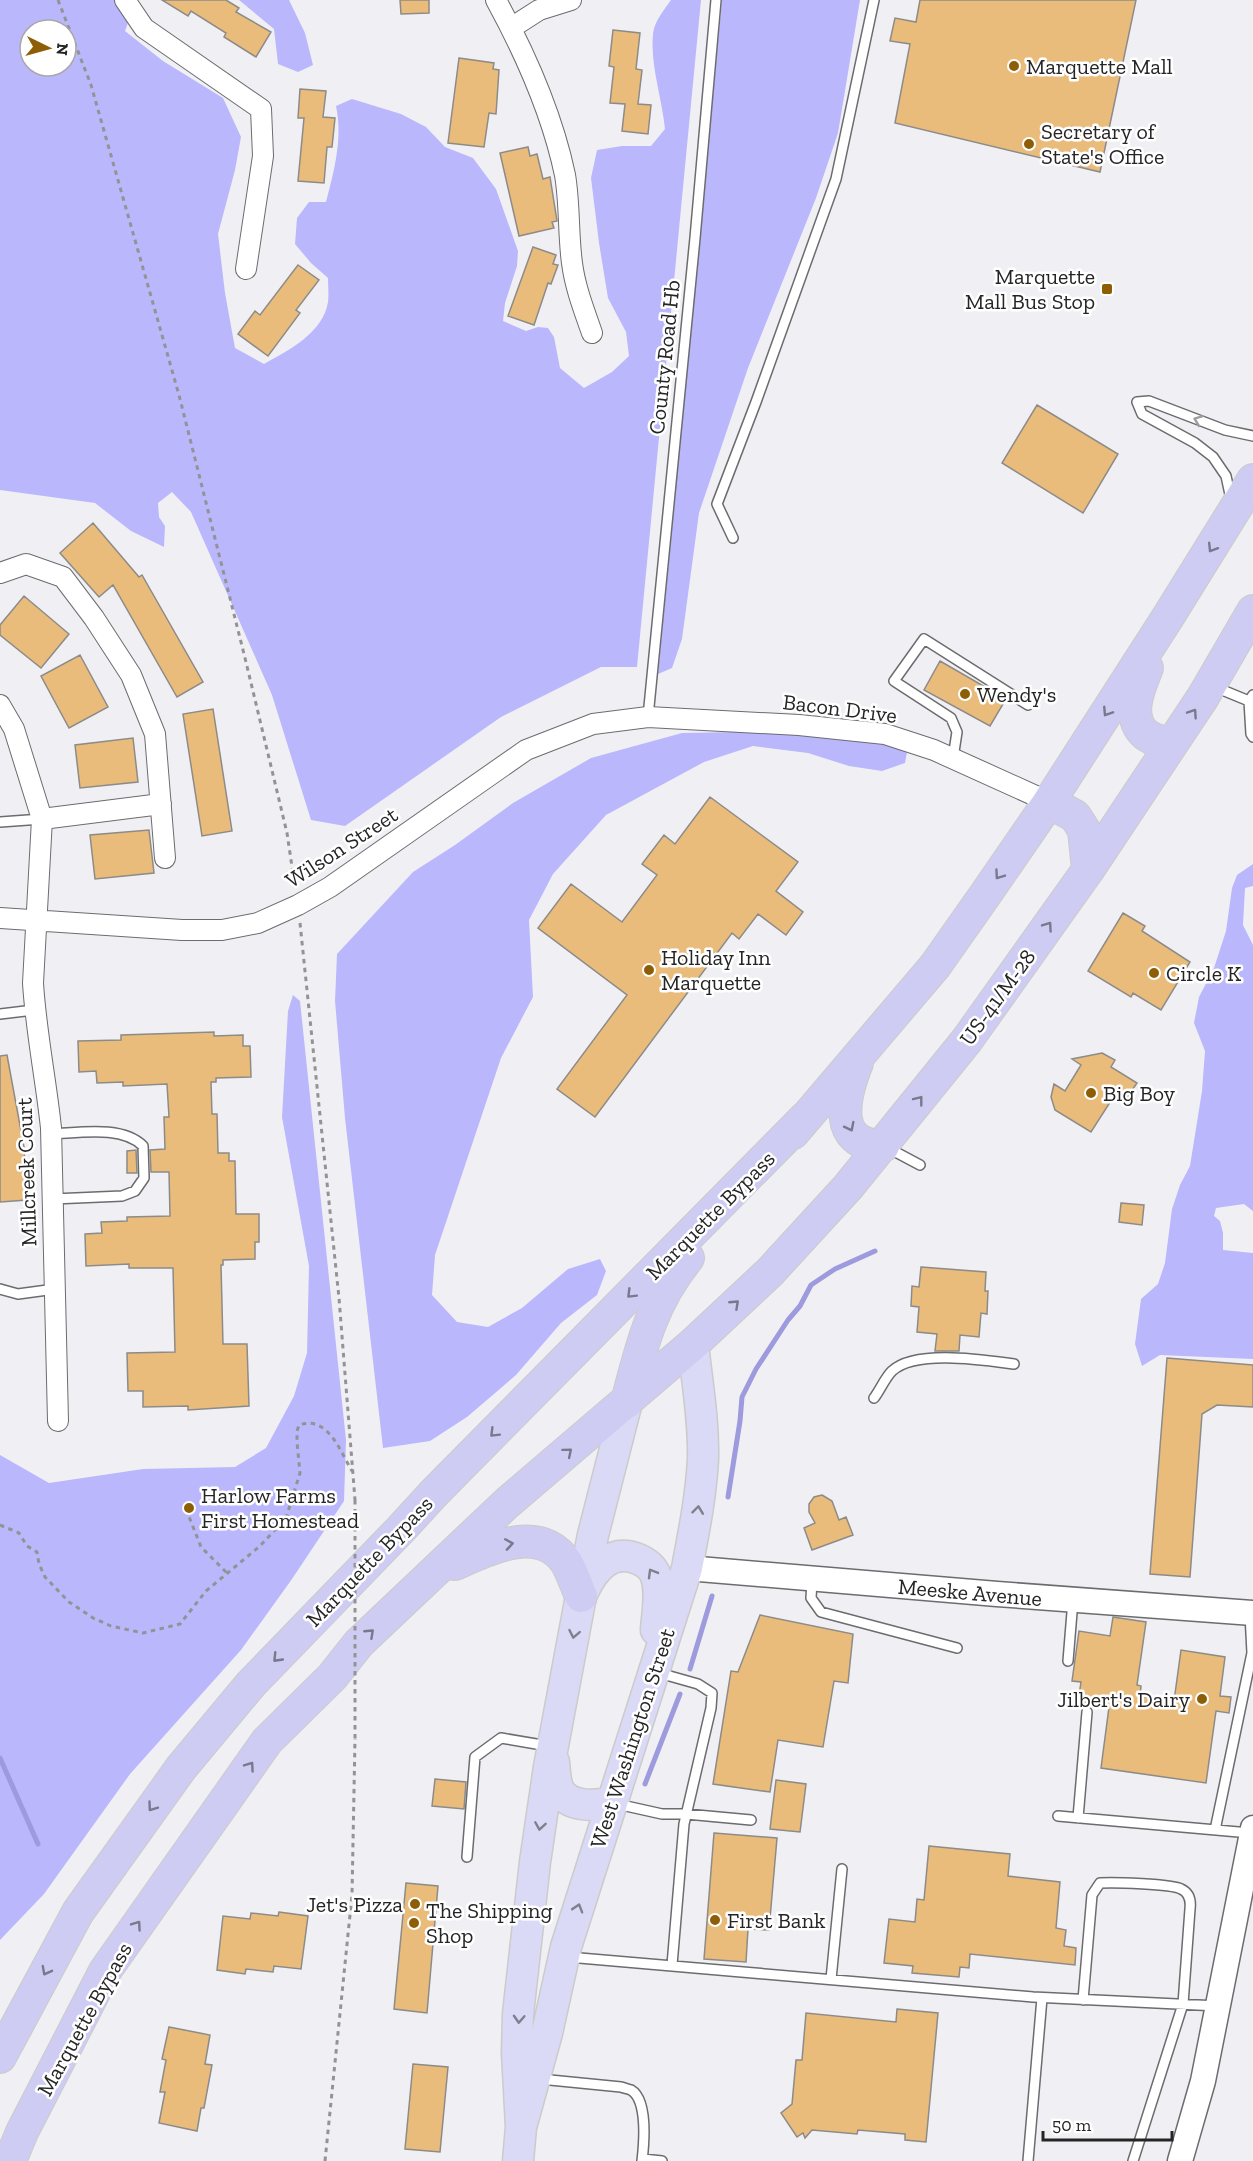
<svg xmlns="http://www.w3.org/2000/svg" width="1253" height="2161" font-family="'Zilla Slab',serif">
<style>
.forest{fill:#bab7fc;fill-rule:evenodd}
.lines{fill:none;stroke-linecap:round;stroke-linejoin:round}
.stream{stroke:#9d9add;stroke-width:5}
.building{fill:#eabc7c;stroke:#8d8b88;stroke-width:1.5}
.service-casing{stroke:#6c6c6f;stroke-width:12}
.minor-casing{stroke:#6c6c6f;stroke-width:22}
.tertiary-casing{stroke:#6c6c6f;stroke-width:27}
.primary-casing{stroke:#cbcbcb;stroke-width:33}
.trunk-casing{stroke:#cbcbcb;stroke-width:34}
.path{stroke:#939396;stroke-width:3;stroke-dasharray:4.5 4.5;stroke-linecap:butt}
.service{stroke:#fff;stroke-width:9}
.minor{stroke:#fff;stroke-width:20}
.tertiary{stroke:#fff;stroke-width:24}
.primary{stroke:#dad9f6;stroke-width:30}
.trunk{stroke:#ceccf3;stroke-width:32}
.path-bridge{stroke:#939396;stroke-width:3;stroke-dasharray:4.5 4.5;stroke-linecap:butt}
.oneway{stroke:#9d9d9d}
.oneway2{stroke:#7a788c}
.oneway3{stroke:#807f8e}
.poi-dot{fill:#8d5e05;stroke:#fff;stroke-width:2}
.labels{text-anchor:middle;stroke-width:5;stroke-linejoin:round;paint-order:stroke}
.poi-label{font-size:22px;fill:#252526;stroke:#fff;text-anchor:start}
.street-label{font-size:22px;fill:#252526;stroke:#fff}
</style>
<rect width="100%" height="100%" fill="#f0f0f4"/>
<!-- forest -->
<path class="forest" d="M0,0H136L125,31L163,61L223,98L241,137L235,170L218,234L225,293L235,348L264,364C289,350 323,333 328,302C329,294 328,285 328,278L311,263L295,244L297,218L309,202H326C334,171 343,139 336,106L352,99L401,114L426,127L445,147L473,158L496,189L518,251L517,266L505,303L503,321L526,331L538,327L548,328L554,337L560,368L584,388L612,372L629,356L626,332L608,298L599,243L591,178L597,150L622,146H651L665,129C662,98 650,65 653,34C654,22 664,10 671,0H701L637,667H601L501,717L345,826L311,820L272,695L191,512L172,492L158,503L159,517L165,526L164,547L131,531L95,503L0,490ZM30,30H66V66H30Z
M239,0H289L305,33L313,65L298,72L278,64L274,29Z
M722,0H860L838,133L816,198L748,368L699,513L682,639L672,668L658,674Z
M797,731L886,740L907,752L905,763L882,771L849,766L808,753L753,746L704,762L606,815L553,874L529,920L533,997L501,1058L435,1255L432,1295L457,1322L488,1327L522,1308L568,1269L600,1259L606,1271L597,1295L561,1323L516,1375L467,1417L430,1441L383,1448L345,1118L335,1001L337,954L413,872L455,845L513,803L591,758L682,733Z
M1253,864V886L1245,888L1243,925L1253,945V1211L1244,1204L1216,1208L1214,1216L1220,1221L1223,1233V1250L1253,1253V1359L1160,1355L1142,1366L1135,1344L1141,1299L1158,1284L1165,1263L1172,1209L1180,1185L1190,1166L1202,1091L1205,1051L1194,1023L1199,997L1214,968L1226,931L1232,888L1237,875Z
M293,995L300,1001L346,1440L344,1501L292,1579L241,1650L130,1774L44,1894L0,1940V1455L49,1483L143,1469L235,1467L266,1448L294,1396L307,1353L309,1266L282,1117L288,1011Z"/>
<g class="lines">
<!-- stream -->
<path class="stream" d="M728,1497L740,1421L742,1397L756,1369L788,1320L800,1306L811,1285L835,1269L875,1251
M690,1669L712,1596
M0,1758L38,1844
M645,1784L680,1694"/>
</g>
<!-- building -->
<path class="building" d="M162,0H226L239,8L236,12L271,32L256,57L224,37L226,33L191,11L188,16Z
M400,0H429V13L401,14Z
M920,0H1136L1100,172L895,123L910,44L890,41L895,18L916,22Z
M613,30L640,33L636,69L642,70L638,104L651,105L648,134L622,131L625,104L610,103L614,67L609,66Z
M459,58L494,63L493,69L499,70L496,114L489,113L484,147L448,143Z
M300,89L326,91L323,117L335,118L332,147H327L324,183L298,181L304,118H298Z
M528,147L530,156L537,154L543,179L550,177L557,221L552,222L554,228L519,236L500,153Z
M533,247L556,255L553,264L558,265L551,284L548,283L534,325L508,316Z
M298,265L319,280L296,310L300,313L268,356L238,334L255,311L260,315Z
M1037,405L1118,454L1083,513L1002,463Z
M93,523L139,577L142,575L203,682L177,697L113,585L99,597L60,553Z
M24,596L69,634L41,668L0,635V625Z
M80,655L108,707L69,728L41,676Z
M940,661L1006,699L990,726L924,690Z
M213,709L232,831L202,836L183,714Z
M133,738L138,782L80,788L75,745Z
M710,797L798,862L776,891L803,912L786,935L758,914L739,939L732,933L595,1117L557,1089L627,995L538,928L571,884L622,922L657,875L642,864L664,835L675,844Z
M149,830L154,873L95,879L90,835Z
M1123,913L1145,926L1142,931L1190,962L1161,1010L1133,993L1131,997L1088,971Z
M214,1032V1036L243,1035V1046H250L251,1077L216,1078V1082H211L212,1114H217L218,1153H229V1161H235L236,1214H259V1242H255V1259L223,1260V1265H221L223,1344H247L249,1406L188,1410V1406L143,1407V1391H128L127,1353L175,1352L173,1268H129V1264L86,1266L85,1234L102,1233L101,1222L127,1221V1217L170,1216L169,1172H151L150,1150L165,1149L164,1117H169L167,1084L123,1086V1082L97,1083L96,1071L79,1072L78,1041L121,1040V1035Z
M1102,1053L1115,1060L1111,1067L1137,1083L1124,1102L1114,1096L1091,1132L1055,1110L1051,1097L1054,1084L1065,1091L1081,1065L1072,1059Z
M7,1055L24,1147L27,1200L0,1202V1056Z
M136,1150L137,1173H127V1151Z
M1121,1203L1144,1205L1142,1225L1119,1222Z
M921,1267L986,1272L985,1291H988L987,1314L981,1313L979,1337L960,1335L959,1351H935L937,1334L917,1332L919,1307L911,1306L912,1286L919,1287Z
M1167,1358L1253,1365V1407L1217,1405L1202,1414L1190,1577L1150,1574Z
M822,1495L832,1501L839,1520L846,1517L853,1535L812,1550L804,1528L815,1523L809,1512V1504L814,1497Z
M760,1615L853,1634L848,1683L834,1681L823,1747L778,1740L770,1792L713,1784L731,1671L738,1672Z
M1113,1617L1146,1622L1137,1685L1141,1686L1140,1696L1174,1701L1181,1650L1225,1657L1220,1696L1231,1697L1229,1713L1216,1711L1206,1783L1101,1768L1109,1707L1078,1702L1081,1682L1072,1681L1079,1631L1110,1636Z
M435,1779L466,1782L464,1809L432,1806Z
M776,1780L806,1784L800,1832L770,1829Z
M714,1833L777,1838L769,1930L748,1929L746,1962L704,1959Z
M929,1846L1010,1854L1008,1876L1060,1882L1056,1928L1066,1930L1064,1946L1076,1948L1075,1965L970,1954L969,1968L960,1967L959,1977L912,1973L913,1966L884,1963L889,1919L915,1922L917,1899L924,1900Z
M406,1883L438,1886L427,2013L394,2009Z
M279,1912L308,1916L301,1969L274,1966L273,1972L246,1969L245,1974L217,1970L223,1916L250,1919L251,1913L278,1916Z
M897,2009L938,2013L926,2142L905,2140V2134L858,2130L857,2134L812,2130L805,2138L803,2133L797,2137L781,2113L792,2104L796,2060H802L806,2013L896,2022Z
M169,2027L210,2035L205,2064L212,2065L204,2108H201L197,2131L159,2123L165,2092H160L166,2060L162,2059Z
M413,2064L448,2067L440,2152L405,2149Z"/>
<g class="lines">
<!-- service casing -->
<g class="service-casing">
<path id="service" d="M1231,499L1226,476L1213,457L1195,443L1142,414L1137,402L1149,401L1225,430L1253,436
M733,538L717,504L756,402L836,179L874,0
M1215,687L1249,701
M1253,695L1249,701L1251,734L1253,737
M648,717L695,238L716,0
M953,758L957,732L951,718L894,681L924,639L1028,705
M0,822L42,819
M0,1014L34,1010
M51,1134C79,1133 122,1125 143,1146L144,1178L135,1191L122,1196L53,1199
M888,1148L920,1165
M0,1289L18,1294L55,1289
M874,1398C880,1390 885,1378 892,1371C915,1349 984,1360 1014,1364
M812,1581L811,1598L821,1612L957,1648
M1068,1661L1073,1600
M659,1673L698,1684L712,1693L711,1708L684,1824L672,1965
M617,1804L662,1814H686L751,1820
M1058,1816L1250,1833
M1078,1818L1087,1712
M1215,1830L1252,1653L1250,1614
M467,1857L475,1757L501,1738L548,1746
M568,1957L1033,1997L1218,2006
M831,1979L842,1869
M1083,2000L1092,1895L1100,1883C1113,1882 1172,1884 1181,1889C1190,1893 1191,1901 1190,1909L1183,2004L1133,2161
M540,2079L621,2087C624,2088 628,2089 631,2090C648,2100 644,2144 642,2161
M643,2159L662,2161
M1028,2161L1042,1998"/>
</g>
<!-- minor casing -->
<g class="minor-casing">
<path id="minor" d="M125,0L144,28L261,109L263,156L246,269
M496,0C526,55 552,113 565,175C570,204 568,234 572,263C575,287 584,310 592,333
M511,28L539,10L571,0
M0,573L26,564L63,577L94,618L131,675L155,734L165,858
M0,705L14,729L42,819L33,983C36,1032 46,1080 51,1128L58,1421
M42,819L161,804
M0,918L182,930H222L258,923L298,905L330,887L526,750L593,724L648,717L799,725L885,734L934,750L1049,802"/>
</g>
<!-- tertiary casing -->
<g class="tertiary-casing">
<path id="tertiary" d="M687,1568L997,1594L1253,1613
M1180,2161L1203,2081L1253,1828"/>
</g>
<!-- primary casing -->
<g class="primary-casing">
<path id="primary" d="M584,1590C594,1569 611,1548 638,1559C645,1562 652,1567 655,1574C662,1590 657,1613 656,1630
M554,1762C555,1771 555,1782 559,1790C569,1808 595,1806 611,1802
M521,2127L547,2033L566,1947L687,1568C694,1531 701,1496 703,1459C704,1420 697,1382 693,1344
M518,2161L521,2127L517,2053L518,2014L535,1862L549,1767L581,1596L593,1535L627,1402"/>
</g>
<!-- trunk casing -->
<g class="trunk-casing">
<path id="trunk" d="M1147,668C1139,688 1126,716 1145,734C1152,740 1163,742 1171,745
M1049,802L1075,816L1084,830L1088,870
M857,1063C844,1096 831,1145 883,1146
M793,1133L935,966L985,895L1049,802L1168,617L1253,480
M627,1402C641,1348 651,1303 688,1258
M455,1564C488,1549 539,1523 566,1562C572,1572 576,1585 581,1596
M0,2057L78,1912L181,1768L251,1684L401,1529L434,1493L805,1118
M10,2161L22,2132L105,1971L267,1741L332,1677L359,1643L507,1503L693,1344L770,1272L848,1187L967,1040L1088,870L1203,697L1253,611"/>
</g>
<!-- path -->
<path class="path" d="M58,0L91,85L179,395L245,658L287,833L295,887
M300,923L339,1298L355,1500
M186,1509L201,1547L227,1573
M0,1525L19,1533L27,1546L37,1552L39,1564L45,1577L69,1602L93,1618L111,1626L143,1633L180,1624L206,1591L260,1546L286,1518L300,1473L297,1442V1431L299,1425C328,1415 340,1451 352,1471
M325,2161L352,1895L355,1739"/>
<!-- service -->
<use href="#service" class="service"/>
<!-- minor -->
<use href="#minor" class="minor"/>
<!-- tertiary -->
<use href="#tertiary" class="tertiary"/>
<!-- primary -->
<use href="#primary" class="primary"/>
<!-- trunk -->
<use href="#trunk" class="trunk"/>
<!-- path-bridge -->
<path class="path-bridge" d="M355,1500V1739"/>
</g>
<!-- one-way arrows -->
<defs><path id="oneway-chevron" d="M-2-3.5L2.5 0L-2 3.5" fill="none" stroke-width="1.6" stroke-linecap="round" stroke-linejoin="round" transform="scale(1.5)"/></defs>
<use class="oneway" href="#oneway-chevron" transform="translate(1198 420) rotate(-159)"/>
<g class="oneway2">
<use href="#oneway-chevron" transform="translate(1212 548) rotate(122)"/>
<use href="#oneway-chevron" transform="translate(1107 712) rotate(123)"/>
<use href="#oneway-chevron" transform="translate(1193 713) rotate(-56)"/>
<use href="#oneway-chevron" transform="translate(999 875) rotate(125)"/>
<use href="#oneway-chevron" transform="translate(1048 926) rotate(-55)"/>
<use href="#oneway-chevron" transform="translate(919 1100) rotate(-52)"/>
<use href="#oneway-chevron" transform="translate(850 1127) rotate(63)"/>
<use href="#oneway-chevron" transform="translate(631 1294) rotate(135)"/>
<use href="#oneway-chevron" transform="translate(735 1304) rotate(-43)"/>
<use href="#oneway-chevron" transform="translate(494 1433) rotate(135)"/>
<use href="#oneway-chevron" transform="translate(568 1452) rotate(-40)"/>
<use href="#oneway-chevron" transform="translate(509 1544) rotate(-9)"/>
<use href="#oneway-chevron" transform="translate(370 1633) rotate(-43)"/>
<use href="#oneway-chevron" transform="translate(277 1658) rotate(134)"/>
<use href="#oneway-chevron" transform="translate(250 1766) rotate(-55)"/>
<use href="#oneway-chevron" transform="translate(152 1807) rotate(126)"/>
<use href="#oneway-chevron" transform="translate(137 1925) rotate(-55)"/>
<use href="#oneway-chevron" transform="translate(46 1971) rotate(118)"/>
</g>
<g class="oneway3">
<use href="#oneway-chevron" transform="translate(698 1510) rotate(-83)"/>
<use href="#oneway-chevron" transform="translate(652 1573) rotate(-120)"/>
<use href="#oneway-chevron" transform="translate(574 1634) rotate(101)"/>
<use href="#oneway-chevron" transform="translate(540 1826) rotate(99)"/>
<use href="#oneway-chevron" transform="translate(578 1908) rotate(-73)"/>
<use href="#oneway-chevron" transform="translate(519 2019) rotate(93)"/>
</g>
<!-- markers -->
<g class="poi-dot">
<circle cx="1014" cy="66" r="6"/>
<circle cx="1029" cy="144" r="6"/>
<rect x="1101" y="283" width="12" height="12" rx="3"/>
<circle cx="965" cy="694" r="6"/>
<circle cx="649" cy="970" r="6"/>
<circle cx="1154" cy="973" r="6"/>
<circle cx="1091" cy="1093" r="6"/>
<circle cx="189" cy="1508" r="6"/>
<circle cx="1202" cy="1699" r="6"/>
<circle cx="415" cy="1904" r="6"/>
<circle cx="715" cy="1920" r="6"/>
<circle cx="414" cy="1923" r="6"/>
</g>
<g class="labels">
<!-- poi labels -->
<g class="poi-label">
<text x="1026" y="74">Marquette Mall</text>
<text x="1041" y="139">Secretary of<tspan x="1041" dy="25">State's Office</tspan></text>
<text x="1095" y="284" text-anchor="end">Marquette<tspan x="1095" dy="25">Mall Bus Stop</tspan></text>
<text x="977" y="702">Wendy's</text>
<text x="661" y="965">Holiday Inn<tspan x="661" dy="25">Marquette</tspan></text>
<text x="1166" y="981">Circle K</text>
<text x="1103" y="1101">Big Boy</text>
<text x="201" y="1503">Harlow Farms<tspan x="201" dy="25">First Homestead</tspan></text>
<text x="1190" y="1707" text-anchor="end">Jilbert's Dairy</text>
<text x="403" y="1912" text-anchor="end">Jet's Pizza</text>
<text x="426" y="1918">The Shipping<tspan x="426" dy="25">Shop</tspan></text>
<text x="727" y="1928">First Bank</text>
</g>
<!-- street labels -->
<g class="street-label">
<text transform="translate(664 357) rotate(-84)" y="8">County Road Hb</text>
<text transform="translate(840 708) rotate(7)" y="8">Bacon Drive</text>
<text transform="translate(341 847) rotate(-33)" y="8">Wilson Street</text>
<text transform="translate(997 997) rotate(-54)" y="8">US-41/M-28</text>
<text transform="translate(26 1172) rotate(-92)" y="8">Millcreek Court</text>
<text transform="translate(710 1215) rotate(-45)" y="8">Marquette Bypass</text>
<text transform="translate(369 1561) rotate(-46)" y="8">Marquette Bypass</text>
<text transform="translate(970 1592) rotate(5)" y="8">Meeske Avenue</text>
<text transform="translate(632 1738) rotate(-72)" y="8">West Washington Street</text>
<text transform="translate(84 2019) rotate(-61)" y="8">Marquette Bypass</text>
</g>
</g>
<!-- north arrow -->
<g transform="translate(48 48) rotate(95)"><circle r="28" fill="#ffffff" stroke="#a8a8a8" stroke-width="1.5"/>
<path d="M0-4.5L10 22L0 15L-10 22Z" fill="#8d5e05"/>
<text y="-9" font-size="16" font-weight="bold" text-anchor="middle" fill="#252526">N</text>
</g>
<!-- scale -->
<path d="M1043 2131v9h129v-9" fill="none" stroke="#252526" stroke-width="3"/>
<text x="1052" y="2131" font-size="18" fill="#252526" stroke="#ffffff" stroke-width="4.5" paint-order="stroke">50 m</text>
</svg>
